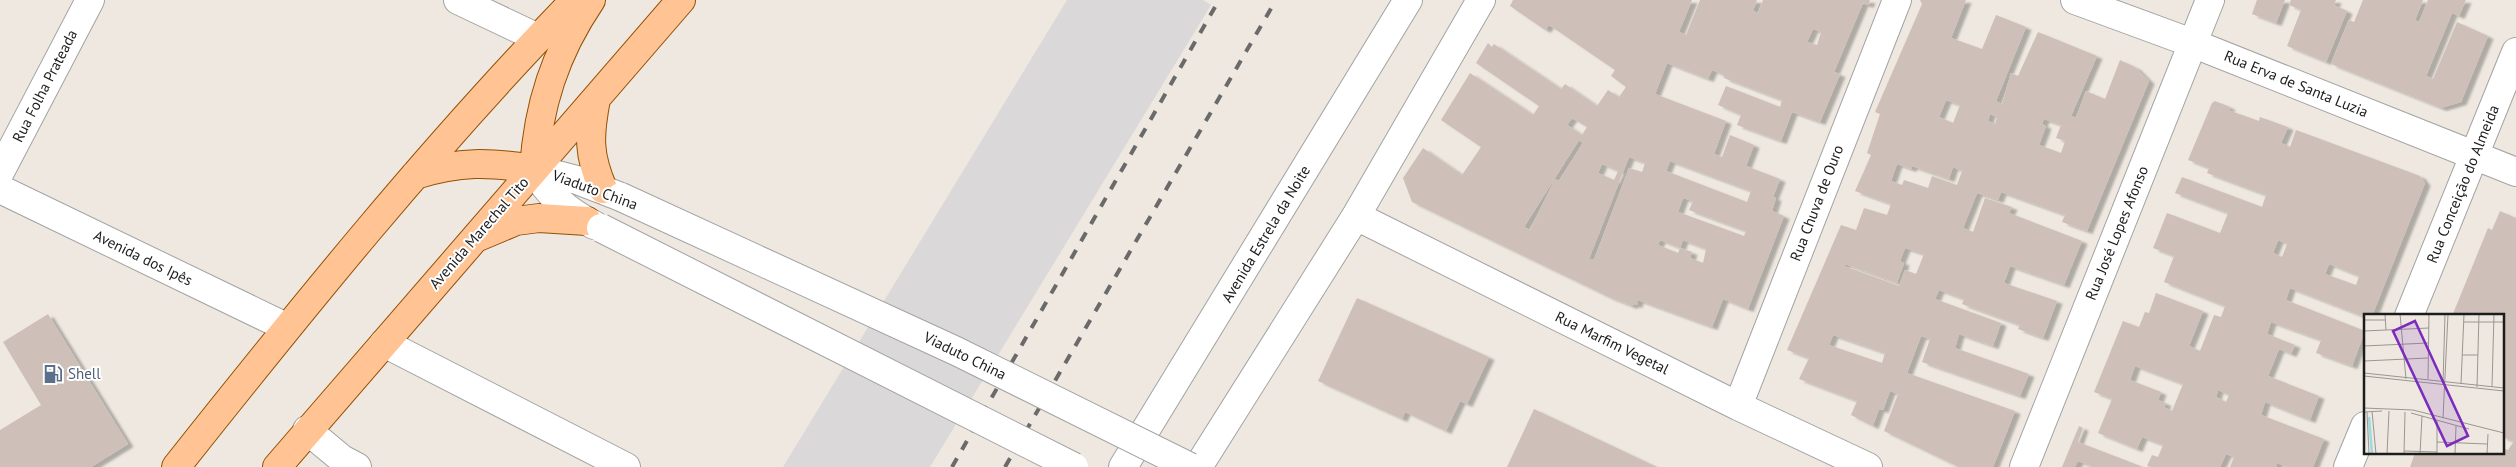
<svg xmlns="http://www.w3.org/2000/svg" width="2516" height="467" font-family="'PT Sans',sans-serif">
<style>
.residential{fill:#dad8d9}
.building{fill:#cec0b9;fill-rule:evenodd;filter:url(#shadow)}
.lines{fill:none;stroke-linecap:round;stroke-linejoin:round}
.minor-casing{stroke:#a3a3a3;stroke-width:30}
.major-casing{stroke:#935000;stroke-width:30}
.minor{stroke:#fff;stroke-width:28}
.major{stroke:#ffc394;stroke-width:28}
.rail{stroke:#6a6a6a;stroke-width:4;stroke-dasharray:10 10;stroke-linecap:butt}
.minor-bridge-casing{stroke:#a3a3a3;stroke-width:30;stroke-linecap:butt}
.minor-bridge{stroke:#fff;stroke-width:28}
.labels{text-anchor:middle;stroke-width:4;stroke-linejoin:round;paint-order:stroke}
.street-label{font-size:15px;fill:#1c1c1c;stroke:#fff}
.service-label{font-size:15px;fill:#4e5e75;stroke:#fff;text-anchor:start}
.inset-river{fill:none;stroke:#9cdae1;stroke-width:2.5}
.inset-road{fill:none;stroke:#9a9692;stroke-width:1}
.view{fill:#7b2cbf;fill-opacity:0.15;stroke:#7b2cbf;stroke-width:2.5}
.inset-edge{fill:none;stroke:#1c1c1c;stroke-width:2.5}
</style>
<defs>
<filter id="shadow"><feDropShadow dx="5.5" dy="3" stdDeviation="1" flood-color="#0004"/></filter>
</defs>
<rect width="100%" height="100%" fill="#eee8e0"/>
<!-- residential -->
<path class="residential" d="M1067,0H1203L1211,5L930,467H783Z"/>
<!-- building -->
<path class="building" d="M1513,0H1692L1679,32L1686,35L1700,0H1757L1753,11L1758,13L1763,0H1870L1868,5L1863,3L1834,72L1840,74L1820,122L1792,112L1781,141L1737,125L1741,115L1718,105L1726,86L1780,107L1782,100L1724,78V75L1712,70L1708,79L1667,63L1655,94L1726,121L1714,154L1722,157L1730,135L1754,145L1746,166L1780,179L1773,197L1776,198L1772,211L1784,216L1748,309L1723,299L1712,327L1638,300L1637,305L1633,304L1632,306L1609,297L1412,202L1403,178L1423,148L1462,175L1481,147L1441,120L1470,73L1533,115L1539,106L1476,63L1488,43L1492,47L1494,44L1561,89L1565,84L1597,106L1608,90L1619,97L1626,87L1611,76L1615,70L1549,25L1545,30L1510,6ZM1813,29L1821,32L1817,45L1807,42ZM1572,118L1587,127L1582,135L1567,125ZM1579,140L1583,143L1559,181L1555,179L1530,230L1524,227ZM1629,157L1645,163L1642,172L1629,168L1594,260L1589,259ZM1670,161L1751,191L1747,202L1666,171ZM1602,164L1618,171L1614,180L1598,173ZM1683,198L1693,201L1689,210L1746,231L1744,236L1678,212ZM1660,240L1680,248L1683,240L1706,249L1703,263L1690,258L1692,252L1680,248L1678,253L1658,245Z
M1920,0H1966L1951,38L1982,49L1996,15L2026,27L1996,101L2002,104L2011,73L2018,76L2038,32L2097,56L2071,116L2076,118L2086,91L2105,99L2120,60L2135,67L2149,81L2087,231L2062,222L2065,215L2001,192L1998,200L1977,193L1963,228L1973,232L1985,198L2012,207L2009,213L2082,241L2064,285L2010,266L2004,283L2057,301L2043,338L2018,329L2020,325L1962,304L1964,299L1939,290L1935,299L2001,323L1993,346L1959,334L1955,348L2029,374L2020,396L1922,362L1930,339L1921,336L1907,373L2015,411L1993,467H1959L1884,431L1898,394L1890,391L1883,410L1879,409L1873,426L1851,415L1857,401L1799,379L1809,358L1787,350L1841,225L1856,230L1864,208L1887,215L1891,204L1855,191L1871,155L1867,153L1880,114L1875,112L1922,4ZM1946,100L1960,105L1953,123L1939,117ZM1990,114L1997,117L1995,124L1988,121ZM2044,119L2061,125L2056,138L2065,141L2061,153L2039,145L2046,126L2042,124ZM1897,164L1911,169L1912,166L1949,179L1953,167L1962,171L1957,185L1932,176L1928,188L1904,180L1902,185L1891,181ZM1905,248L1924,254L1916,274L1905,270L1899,286L1844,266L1845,264L1897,283L1904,263L1900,261ZM1833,335L1885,353L1882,363L1829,345Z
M2257,0H2285L2276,23L2252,14Z
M2291,0H2336L2334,5L2347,11L2326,62L2287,46L2301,10L2289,5Z
M2363,0H2423L2415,20L2419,22L2428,0H2466L2459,16L2452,13L2426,76L2433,79L2457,22L2488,36L2461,102L2441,108L2331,64L2349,20L2354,22Z
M2215,101L2230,107L2228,110L2259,121L2260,117L2288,127L2281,143L2290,147L2296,130L2420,176L2425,183L2372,316L2365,317L2290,288L2286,300L2365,331L2352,366L2316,353L2321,340L2271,322L2267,334L2295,345L2291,354L2279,349L2268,376L2319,396L2310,420L2265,402L2261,415L2324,439L2313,467H2287L2277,463L2276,467H2230L2234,457L2226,454L2220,467H2151L2147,466L2152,455L2158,457L2163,445L2142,437L2137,449L2098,433L2112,399L2094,392L2123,321L2139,327L2145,312L2149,313L2156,293L2203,311L2189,346L2200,351L2214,315L2221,317L2225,306L2164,282L2174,256L2153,248L2167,213L2220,233L2228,213L2175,193L2182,177L2262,207L2266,195L2207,173L2209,168L2188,160L2212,103ZM2278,240L2287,244L2282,257L2273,253ZM2329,264L2359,276L2356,285L2325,274ZM2135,366L2183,384L2172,411L2164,407L2166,403L2158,400L2161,392L2130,380ZM2218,390L2229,395L2226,402L2216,397Z
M2500,211L2516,218V467H2410L2415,453H2502V448L2508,450L2514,441L2502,437V316H2452L2488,228L2492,230Z
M1357,298L1489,357L1467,404L1460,401L1446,431L1405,412L1402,419L1318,381Z
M48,314L128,444L91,467H0V430L41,405L3,342Z
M1534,409L1657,467H1507Z
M2079,426L2083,428L2078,442L2143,467H2093L2078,461L2075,467H2062Z"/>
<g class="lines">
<!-- minor casing -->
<g class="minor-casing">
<path id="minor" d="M458,0L538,38
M2075,0L2192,43L2516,172
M534,169L577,180L621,197
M534,169C548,195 567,211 594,225
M0,172L90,0
M0,189L286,327
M1356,216L1738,406L1868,467
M2409,316L2516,52
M384,343L626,467
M1738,406L1897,0
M307,430L342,459L357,467
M1123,467L1408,0
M1198,467L1356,216L1481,0
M2024,467L2210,0
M2348,467L2365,426"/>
</g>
<!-- major casing -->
<g class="major-casing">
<path id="major" d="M596,99C589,136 588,154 603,189
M415,175C461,161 488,162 534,169C538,106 555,53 591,0
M478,237L516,221L539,218L587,221
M176,467C303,307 432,147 575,0
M277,467L681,0"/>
</g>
<!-- minor -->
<use href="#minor" class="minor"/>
<!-- major -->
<use href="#major" class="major"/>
<!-- rail -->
<path class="rail" d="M952,467L1219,0
M1005,467L1276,0"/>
<!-- minor-bridge casing -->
<g class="minor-bridge-casing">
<path id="minor-bridge" d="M621,197L956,351L1190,467
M601,228L1074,467"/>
</g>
<!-- minor-bridge -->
<use href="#minor-bridge" class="minor-bridge"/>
</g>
<!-- icons -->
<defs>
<g id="fuel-bare" transform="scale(1.5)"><path d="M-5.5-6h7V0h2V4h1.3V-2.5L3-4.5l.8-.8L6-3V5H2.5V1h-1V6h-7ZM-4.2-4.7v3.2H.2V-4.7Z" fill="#5c6f8a" stroke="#fff" stroke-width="2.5" paint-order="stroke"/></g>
</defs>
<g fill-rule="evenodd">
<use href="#fuel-bare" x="53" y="374"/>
</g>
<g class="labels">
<!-- street labels -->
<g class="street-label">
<text transform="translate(2296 84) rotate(22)" y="5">Rua Erva de Santa Luzia</text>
<text transform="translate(45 86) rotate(-63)" y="5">Rua Folha Prateada</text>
<text transform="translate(2463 184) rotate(-68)" y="5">Rua Conceição do Almeida</text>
<text transform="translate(595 190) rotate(20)" y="5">Viaduto China</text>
<text transform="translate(1817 203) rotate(-69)" y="5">Rua Chuva de Ouro</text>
<text transform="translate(479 233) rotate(-49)" y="5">Avenida Marechal Tito</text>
<text transform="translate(2117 233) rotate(-68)" y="5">Rua José Lopes Afonso</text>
<text transform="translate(1266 234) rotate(-59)" y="5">Avenida Estrela da Noite</text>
<text transform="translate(143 258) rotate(26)" y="5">Avenida dos Ipês</text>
<text transform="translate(1612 343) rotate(26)" y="5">Rua Marfim Vegetal</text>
<text transform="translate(965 356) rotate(26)" y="5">Viaduto China</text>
</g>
<!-- service labels -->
<g class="service-label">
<text x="68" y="379">Shell</text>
</g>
</g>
<!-- overview -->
<g transform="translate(2364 314)">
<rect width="140" height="140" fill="#eee8e0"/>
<path class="inset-river" d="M5,103L8,140"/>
<path class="inset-road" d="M21,0L22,16M36,0L42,65M0,6H21M100,8H140M0,17L65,14M0,32L64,29M98,41H114M0,47L64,44M0,59L140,74M0,62L140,77M64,65L65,0M79,69L81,0M97,70L100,0M113,73L115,0M128,73L130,0M0,94L49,96L140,119M8,97L12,140M0,98L18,97M3,98L5,140M47,99L105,115M79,104L84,0M73,128L123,130M40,137L73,138M23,140L25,97M40,140L41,98M56,140L58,102M73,140V107M91,140L92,112M123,140L124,120"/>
<path class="view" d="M51,7L104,122L83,132L29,17Z"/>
<rect width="140" height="140" class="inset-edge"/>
</g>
</svg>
